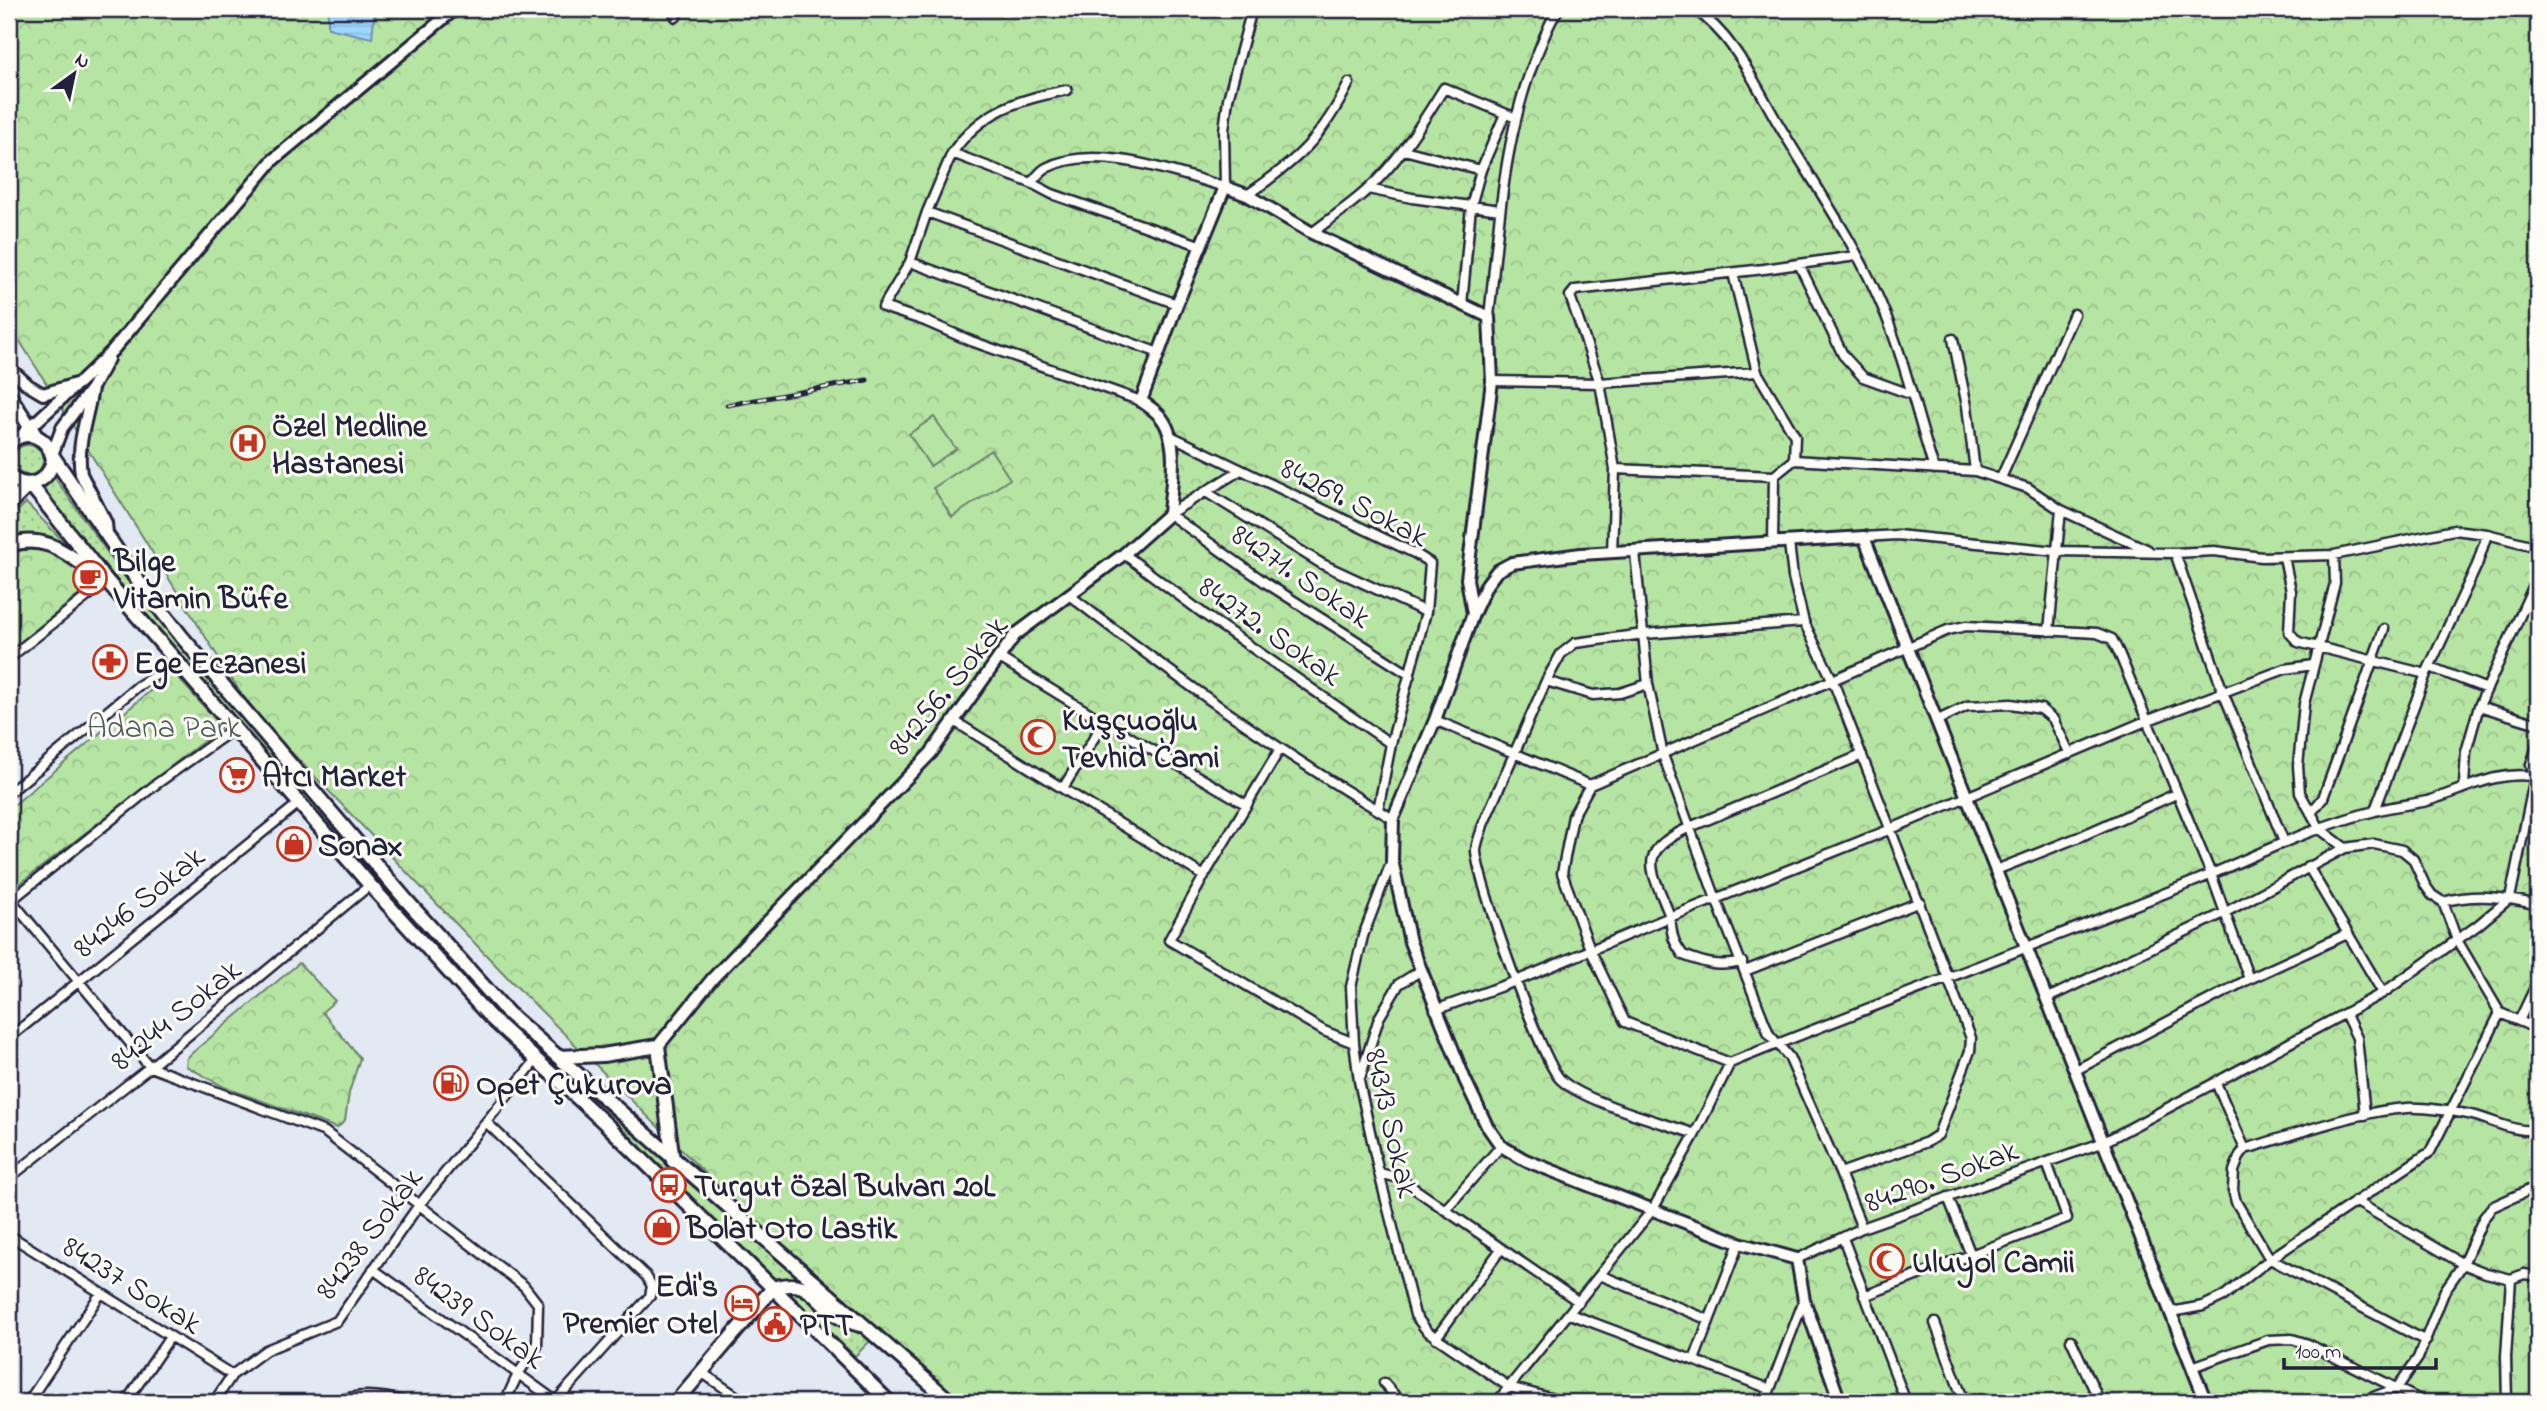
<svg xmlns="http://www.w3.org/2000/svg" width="2547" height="1411" font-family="'Indie Flower',sans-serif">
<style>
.grass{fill:url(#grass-dots);stroke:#6c836f;stroke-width:2}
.park{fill:url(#park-crowns);stroke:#6c836f;stroke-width:2}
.garden{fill:#b6e4a3;stroke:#6c836f;stroke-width:2}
.water{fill:url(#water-rules);stroke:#6d8fb1;stroke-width:2}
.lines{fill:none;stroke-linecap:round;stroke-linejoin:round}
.minor-casing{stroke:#22223b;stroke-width:13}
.tertiary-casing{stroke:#22223b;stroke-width:16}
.secondary-casing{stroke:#22223b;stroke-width:18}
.primary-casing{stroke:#22223b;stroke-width:18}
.minor{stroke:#fdfcf7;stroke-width:8}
.tertiary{stroke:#fdfcf7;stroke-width:10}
.secondary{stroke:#fdfcf7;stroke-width:12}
.primary{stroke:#fdfcf7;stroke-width:12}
.rail-casing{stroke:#22223b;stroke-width:5}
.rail{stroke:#fdfcf7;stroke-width:2.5;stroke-dasharray:8;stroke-linecap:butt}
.labels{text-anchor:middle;stroke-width:6;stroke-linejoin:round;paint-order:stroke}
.poi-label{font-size:32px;font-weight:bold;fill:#22223b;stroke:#fdfcf7;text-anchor:start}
.street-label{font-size:32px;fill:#22223b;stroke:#fdfcf7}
.park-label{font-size:32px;fill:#4e5c5a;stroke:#fdfcf7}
</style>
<defs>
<pattern id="grass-dots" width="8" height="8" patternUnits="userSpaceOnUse" patternTransform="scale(1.75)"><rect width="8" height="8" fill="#b6e4a3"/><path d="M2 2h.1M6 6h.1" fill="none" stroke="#9cc38d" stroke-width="1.8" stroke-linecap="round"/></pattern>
<pattern id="park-crowns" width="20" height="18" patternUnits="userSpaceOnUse" patternTransform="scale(1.75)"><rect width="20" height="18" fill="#b6e4a3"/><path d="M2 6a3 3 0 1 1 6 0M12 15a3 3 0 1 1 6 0" fill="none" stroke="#9cc38d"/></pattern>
<pattern id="water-rules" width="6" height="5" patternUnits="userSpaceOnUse" patternTransform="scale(1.75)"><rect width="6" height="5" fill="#9fd8ff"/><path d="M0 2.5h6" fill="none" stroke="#89b9db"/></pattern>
</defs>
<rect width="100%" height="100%" fill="#e2e9f3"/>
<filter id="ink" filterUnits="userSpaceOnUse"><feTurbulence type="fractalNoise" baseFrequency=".0143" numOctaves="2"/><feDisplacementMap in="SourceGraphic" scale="14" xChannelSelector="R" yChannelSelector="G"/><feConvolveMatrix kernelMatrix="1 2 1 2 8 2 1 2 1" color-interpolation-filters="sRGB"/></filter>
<g filter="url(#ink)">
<!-- grass -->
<path class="grass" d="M13 460a15 15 0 1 1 30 0a15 15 0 1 1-30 0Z
M55,478L128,582L199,668L360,857L495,1009L592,1098L798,1278H773L590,1100L493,1011L357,859L41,491Z
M26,503L67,545C48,536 29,531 9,538V519Z
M798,1290L857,1324L872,1339L855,1356L788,1292Z"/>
<!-- park -->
<path class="park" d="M9,9H2538V1402H951L817,1284L511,981L252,711L9,324Z
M37,549C63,552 73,567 91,585L9,651V554L23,550Z
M173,672L222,727L9,892V809Z
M299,963L335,1001L322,1012L360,1058L349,1093L345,1121L337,1128L224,1087L186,1066L187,1058L192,1053Z"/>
<!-- garden -->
<path class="garden" d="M934,417L956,449L930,466L909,434Z
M991,450L1010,479L952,517L933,488Z"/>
<!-- water -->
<path class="water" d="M328,9H347L349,14L361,13V9H383L374,17L372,38L328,28Z"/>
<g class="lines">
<!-- minor casing -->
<g class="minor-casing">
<path id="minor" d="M672,9L676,17
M1694,9C1733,35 1753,80 1776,120C1812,181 1854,240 1882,306C1904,358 1917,415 1934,469
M1404,150L1481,170
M952,153C981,111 1019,99 1067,90
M1031,183C1036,178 1040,171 1046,168C1095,142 1176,173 1225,187L1224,130L1228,99L1252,9
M1368,189L1412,198L1500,210
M1247,195C1297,161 1322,138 1349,83
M927,212L1177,304
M1312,233C1331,218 1351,205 1368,189C1400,160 1421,124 1444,88L1516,118
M910,262L927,212L952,153L1031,183L1052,194L1202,246
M1799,264L1843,355L1863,377L1910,394
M1733,273L1757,372L1795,436L1794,460
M1462,305L1471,206L1481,170L1505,114
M1489,317C1499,227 1503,131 1540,47C1545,35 1550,20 1559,9
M1953,339L1967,406L1975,471
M1492,381L1600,383L1757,372
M1141,401L971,341L925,321L883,307L910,262L1159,353
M1169,435L1416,554L1430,563L1426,612L1391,744L1378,810L1393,819
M1615,469L1774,476
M1239,471L1169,514L1266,583L1410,675
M2001,478L2074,314
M1206,492L1322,564L1426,612
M1864,537L1897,535L2056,551L2175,553L2214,551L2262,557L2334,555L2454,530L2487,534L2538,547
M1773,543L1774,476L1794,460L1975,471L2028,488L2061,510L2148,550
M1789,543L1793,577L1804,622L1833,681L1971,1038L1970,1051L1938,1135L1927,1142L1840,1173
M1635,552L1648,684L1663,755L1716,899L1769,1034L1789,1057L1840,1173L1862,1228
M1612,553L1615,469L1600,383L1570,296L1575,290L1764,269L1856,256
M2175,553L2223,692L2284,842
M1124,554L1208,617L1391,744
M2284,557L2291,591L2289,632L2298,642L2426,674
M1069,595C1169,672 1270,746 1378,810
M2049,631L2061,510
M998,657L1104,722L1247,805
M9,658L107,581
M2430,667L2487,689
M1546,681L1593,695L1620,693L1648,684
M2479,706L2538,724
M1435,720L1590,785
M1938,720L1967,706L2011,704L2041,709L2053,719L2070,754
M954,721L1204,876
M1280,749L1204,876L1169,940L1324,1031L1354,1043L1359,1081L1379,1173L1415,1315L1427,1331L1509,1387L1565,1402
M2464,786L2466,752L2479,706L2538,576
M1063,788L1104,722
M9,793L138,686L178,662
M2375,810L2426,674L2477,565L2487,534
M2311,813L2323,798L2384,629
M2308,866L2383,993
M1996,870L2079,837L2176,794
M11,900L150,1067L325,1132L524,1286L538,1304L537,1346L518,1374L505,1402
M9,902L155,785L235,728
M2443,902C2475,893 2506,897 2538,905
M1742,962C1719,968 1704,963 1683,955C1679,949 1674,943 1673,936C1671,929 1671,921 1669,914C1651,867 1635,853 1690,827L1862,755
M1745,971L1920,902
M2249,979L2211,874L2119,653L2112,639L2097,633L1966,626L1948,630L1590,785L1573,816L1562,873L1590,949L1625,1022L1730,1063C1838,1019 1947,979 2055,936C2107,916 2160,896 2212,874C2265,851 2318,825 2375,811C2392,806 2409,805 2427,801C2465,790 2497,769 2538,777
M2048,998L2224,913L2345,848
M1435,1010L1516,981L1670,917L1891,829L2146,721L2285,669L2313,665
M2500,1013L2538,1029
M2346,1015L2357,1038L2365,1115
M2519,1021L2538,981
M9,1038L299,803
M1354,1043L1351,987L1363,936L1392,860
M2076,1070L2249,979L2347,934
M1360,1078L1379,1018L1399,984L1420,971
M2216,1083L2245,1149C2295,1135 2356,1111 2407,1108C2422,1107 2461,1112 2476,1116C2496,1122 2517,1133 2538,1130
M486,1122L646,1276L652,1286L650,1296L556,1401
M1695,1134C1661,1122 1587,1103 1561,1080C1542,1063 1477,880 1476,851C1476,843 1481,833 1483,825L1546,681L1561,654L1575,643L1644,634L1804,622
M2245,1149L2240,1155L2234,1171L2233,1190L2236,1202L2270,1259L2426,1341
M1379,1173L1399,1178L1579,1302
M9,1178L150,1067L370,885
M1948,1197L1971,1255
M2355,1201L2463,1264L2486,1273L2511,1279L2524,1274L2538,1276
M1445,1210L1501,1146
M9,1235L232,1375
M1843,1238L1906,1402
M1797,1259L1862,1228L2104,1142L2383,993L2478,925L2510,898L2535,777L2531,764L2538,744
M373,1269L557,1402
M1600,1275L1709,1320
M1864,1296L2067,1218L2047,1163
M2171,1312L2203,1306L2224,1296L2270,1259L2430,1152L2500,1013L2457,940L2443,902L2432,895L2425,885L2413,859L2402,850L2374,844L2345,848L2320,829L2300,793L2298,766L2304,704L2335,583L2334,555
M1570,1314L1770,1389
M1935,1323L1964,1402
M1436,1338L1501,1249
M2071,1340L2100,1402
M1694,1360L1739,1243
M2192,1367L2268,1340L2292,1339L2308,1344L2424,1402
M701,1372L745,1402
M1384,1383L1400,1402
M28,1402L101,1293
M126,1402L170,1337
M214,1402L232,1375L266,1350L337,1321L419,1205L536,1060
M337,1402C358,1392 384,1396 406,1402
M1497,1402L1653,1209L1695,1134L1730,1063
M1765,1402L1804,1300
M2360,1402L2397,1388L2418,1358L2445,1290L2463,1264L2483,1219L2492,1207L2538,1186
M2507,1402L2506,1357L2511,1279"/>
</g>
<!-- tertiary casing -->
<g class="tertiary-casing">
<path id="tertiary" d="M9,368L28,385L43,394L79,383L112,351L273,160L455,9
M92,388C88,417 76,443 81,474L106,523L107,534
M24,433L74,387
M52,455L62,428L92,388L108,359
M658,1046L713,978L931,753L1015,635L1124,554L1169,514C1171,484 1181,439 1159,415C1154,410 1147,405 1141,401L1177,304L1225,187L1247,195L1312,233L1489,317L1492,381L1467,579L1473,614
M1840,1402L1804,1300L1797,1259L1739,1243L1588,1185L1525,1160L1501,1146L1487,1126L1465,1080L1410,942L1392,860L1393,819L1435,720L1473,614L1487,584L1497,571L1512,563L1581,554L1864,537L2206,1402"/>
</g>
<!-- secondary casing -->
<g class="secondary-casing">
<path id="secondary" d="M9,395L36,436
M676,1402L773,1288"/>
</g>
<!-- primary casing -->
<g class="primary-casing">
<path id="primary" d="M9,444C26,427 48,436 53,459C49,483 27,491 9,476
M52,455L138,581L182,637L407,901L508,1013L951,1402
M30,484L107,581L370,885L489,1016L608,1126L889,1402
M9,505L30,484
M9,545C45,533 65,553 94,572
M559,1057L603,1055L658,1046L673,1161
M773,1288C812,1277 811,1299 839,1317C845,1321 853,1323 860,1325"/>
</g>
<!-- minor -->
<use href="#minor" class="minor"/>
<!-- tertiary -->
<use href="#tertiary" class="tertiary"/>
<!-- secondary -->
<use href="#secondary" class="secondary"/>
<!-- primary -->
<use href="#primary" class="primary"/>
<!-- rail casing -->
<g class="rail-casing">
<path id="rail" d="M727,405L867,380"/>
</g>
<!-- rail -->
<use href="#rail" class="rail"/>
</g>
</g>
<!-- icons -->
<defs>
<g id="hospital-ring" transform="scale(1.75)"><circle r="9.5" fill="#fdfcf7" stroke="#c8321e" stroke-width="1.5"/><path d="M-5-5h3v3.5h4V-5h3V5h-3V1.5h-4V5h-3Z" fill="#c8321e"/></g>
<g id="cafe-ring" transform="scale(1.75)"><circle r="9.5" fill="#fdfcf7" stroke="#c8321e" stroke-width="1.5"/><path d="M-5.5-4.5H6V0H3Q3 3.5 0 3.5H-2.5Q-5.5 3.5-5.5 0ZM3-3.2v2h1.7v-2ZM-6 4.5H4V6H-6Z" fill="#c8321e"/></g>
<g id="pharmacy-ring" transform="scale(1.75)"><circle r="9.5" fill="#fdfcf7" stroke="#c8321e" stroke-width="1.5"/><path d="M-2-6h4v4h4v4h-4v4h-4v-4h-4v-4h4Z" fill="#c8321e"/></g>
<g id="mosque-ring" transform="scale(1.75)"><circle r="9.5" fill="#fdfcf7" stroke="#c8321e" stroke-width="1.5"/><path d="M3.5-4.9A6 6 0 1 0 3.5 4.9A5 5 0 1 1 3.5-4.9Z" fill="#c8321e"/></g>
<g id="supermarket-ring" transform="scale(1.75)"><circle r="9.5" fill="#fdfcf7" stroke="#c8321e" stroke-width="1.5"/><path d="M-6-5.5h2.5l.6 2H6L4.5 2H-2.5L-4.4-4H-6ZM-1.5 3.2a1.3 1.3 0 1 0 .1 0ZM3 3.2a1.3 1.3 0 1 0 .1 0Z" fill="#c8321e"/></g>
<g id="shop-ring" transform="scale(1.75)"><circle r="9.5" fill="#fdfcf7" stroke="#c8321e" stroke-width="1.5"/><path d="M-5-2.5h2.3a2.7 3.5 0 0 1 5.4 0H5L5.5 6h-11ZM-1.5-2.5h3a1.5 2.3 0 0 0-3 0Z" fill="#c8321e"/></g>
<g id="fuel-ring" transform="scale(1.75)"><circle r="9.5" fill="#fdfcf7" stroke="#c8321e" stroke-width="1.5"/><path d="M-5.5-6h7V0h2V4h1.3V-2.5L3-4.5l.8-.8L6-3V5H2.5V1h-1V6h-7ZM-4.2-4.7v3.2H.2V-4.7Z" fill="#c8321e"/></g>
<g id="bus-ring" transform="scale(1.75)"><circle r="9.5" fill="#fdfcf7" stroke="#c8321e" stroke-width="1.5"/><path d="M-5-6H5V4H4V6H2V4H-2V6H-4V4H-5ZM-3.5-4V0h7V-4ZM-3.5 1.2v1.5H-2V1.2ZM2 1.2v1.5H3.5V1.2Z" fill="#c8321e"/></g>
<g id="hotel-ring" transform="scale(1.75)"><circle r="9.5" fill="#fdfcf7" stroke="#c8321e" stroke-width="1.5"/><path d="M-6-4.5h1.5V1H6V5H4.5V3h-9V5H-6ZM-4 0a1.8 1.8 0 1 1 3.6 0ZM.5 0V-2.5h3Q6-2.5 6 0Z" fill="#c8321e"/></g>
<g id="civic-ring" transform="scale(1.75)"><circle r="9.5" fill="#fdfcf7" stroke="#c8321e" stroke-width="1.5"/><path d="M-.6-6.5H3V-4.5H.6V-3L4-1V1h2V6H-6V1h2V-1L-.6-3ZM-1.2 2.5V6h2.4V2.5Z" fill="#c8321e"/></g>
</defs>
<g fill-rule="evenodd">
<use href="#hospital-ring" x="248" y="443"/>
<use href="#cafe-ring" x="90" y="578"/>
<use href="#pharmacy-ring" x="110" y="662"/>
<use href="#mosque-ring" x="1038" y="737"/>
<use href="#supermarket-ring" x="237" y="775"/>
<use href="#shop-ring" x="294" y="844"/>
<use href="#fuel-ring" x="451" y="1083"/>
<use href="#bus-ring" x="669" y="1185"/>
<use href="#shop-ring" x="662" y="1227"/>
<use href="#mosque-ring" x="1887" y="1261"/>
<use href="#hotel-ring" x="742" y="1303"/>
<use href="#civic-ring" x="775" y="1324"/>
</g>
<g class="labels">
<!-- poi labels -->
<g class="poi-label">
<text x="272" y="436">Özel Medline<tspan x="272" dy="37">Hastanesi</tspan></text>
<text x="114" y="571">Bilge<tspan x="114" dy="37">Vitamin Büfe</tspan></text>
<text x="134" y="673">Ege Eczanesi</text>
<text x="1062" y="730">Kuşçuoğlu<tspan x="1062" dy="37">Tevhid Cami</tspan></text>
<text x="262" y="786">Atcı Market</text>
<text x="318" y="855">Sonax</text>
<text x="476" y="1094">Opet Çukurova</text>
<text x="694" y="1196">Turgut Özal Bulvarı 20L</text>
<text x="686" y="1238">Bolat Oto Lastik</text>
<text x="1912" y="1272">Uluyol Camii</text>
<text x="718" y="1296" text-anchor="end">Edi's<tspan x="718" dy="37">Premier Otel</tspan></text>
<text x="800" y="1335">PTT</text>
</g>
<!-- street labels -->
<g class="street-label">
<text transform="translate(1355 501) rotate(27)" y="11">84269. Sokak</text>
<text transform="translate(1302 575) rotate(34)" y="11">84271. Sokak</text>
<text transform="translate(1271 630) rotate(35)" y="11">84272. Sokak</text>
<text transform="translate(947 685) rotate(-51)" y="11">84256. Sokak</text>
<text transform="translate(138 901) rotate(-39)" y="11">84246 Sokak</text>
<text transform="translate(175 1014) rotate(-39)" y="11">84244 Sokak</text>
<text transform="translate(1393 1123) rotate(77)" y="11">84313 Sokak</text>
<text transform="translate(1941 1175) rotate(-20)" y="11">84290. Sokak</text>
<text transform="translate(368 1233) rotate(-53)" y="11">84238 Sokak</text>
<text transform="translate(133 1284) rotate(32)" y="11">84237 Sokak</text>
<text transform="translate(480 1316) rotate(36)" y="11">84239 Sokak</text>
</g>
<!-- park labels -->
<g class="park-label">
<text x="164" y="737">Adana Park</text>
</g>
</g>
<!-- margin -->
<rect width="2547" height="1411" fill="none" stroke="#fdfcf7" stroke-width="35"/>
<rect x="18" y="18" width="2512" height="1376" fill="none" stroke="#22223b" stroke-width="2.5" filter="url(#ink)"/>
<!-- north arrow -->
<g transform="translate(74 74) rotate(33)" stroke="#fdfcf7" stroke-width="5" paint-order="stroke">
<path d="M0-5L12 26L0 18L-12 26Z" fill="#22223b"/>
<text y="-10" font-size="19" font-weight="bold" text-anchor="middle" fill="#22223b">N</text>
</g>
<!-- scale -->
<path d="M2284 1358v10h152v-10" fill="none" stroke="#22223b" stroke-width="3.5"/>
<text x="2295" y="1358" font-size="21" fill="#22223b" stroke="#fdfcf7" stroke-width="5" paint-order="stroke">100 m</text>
</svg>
